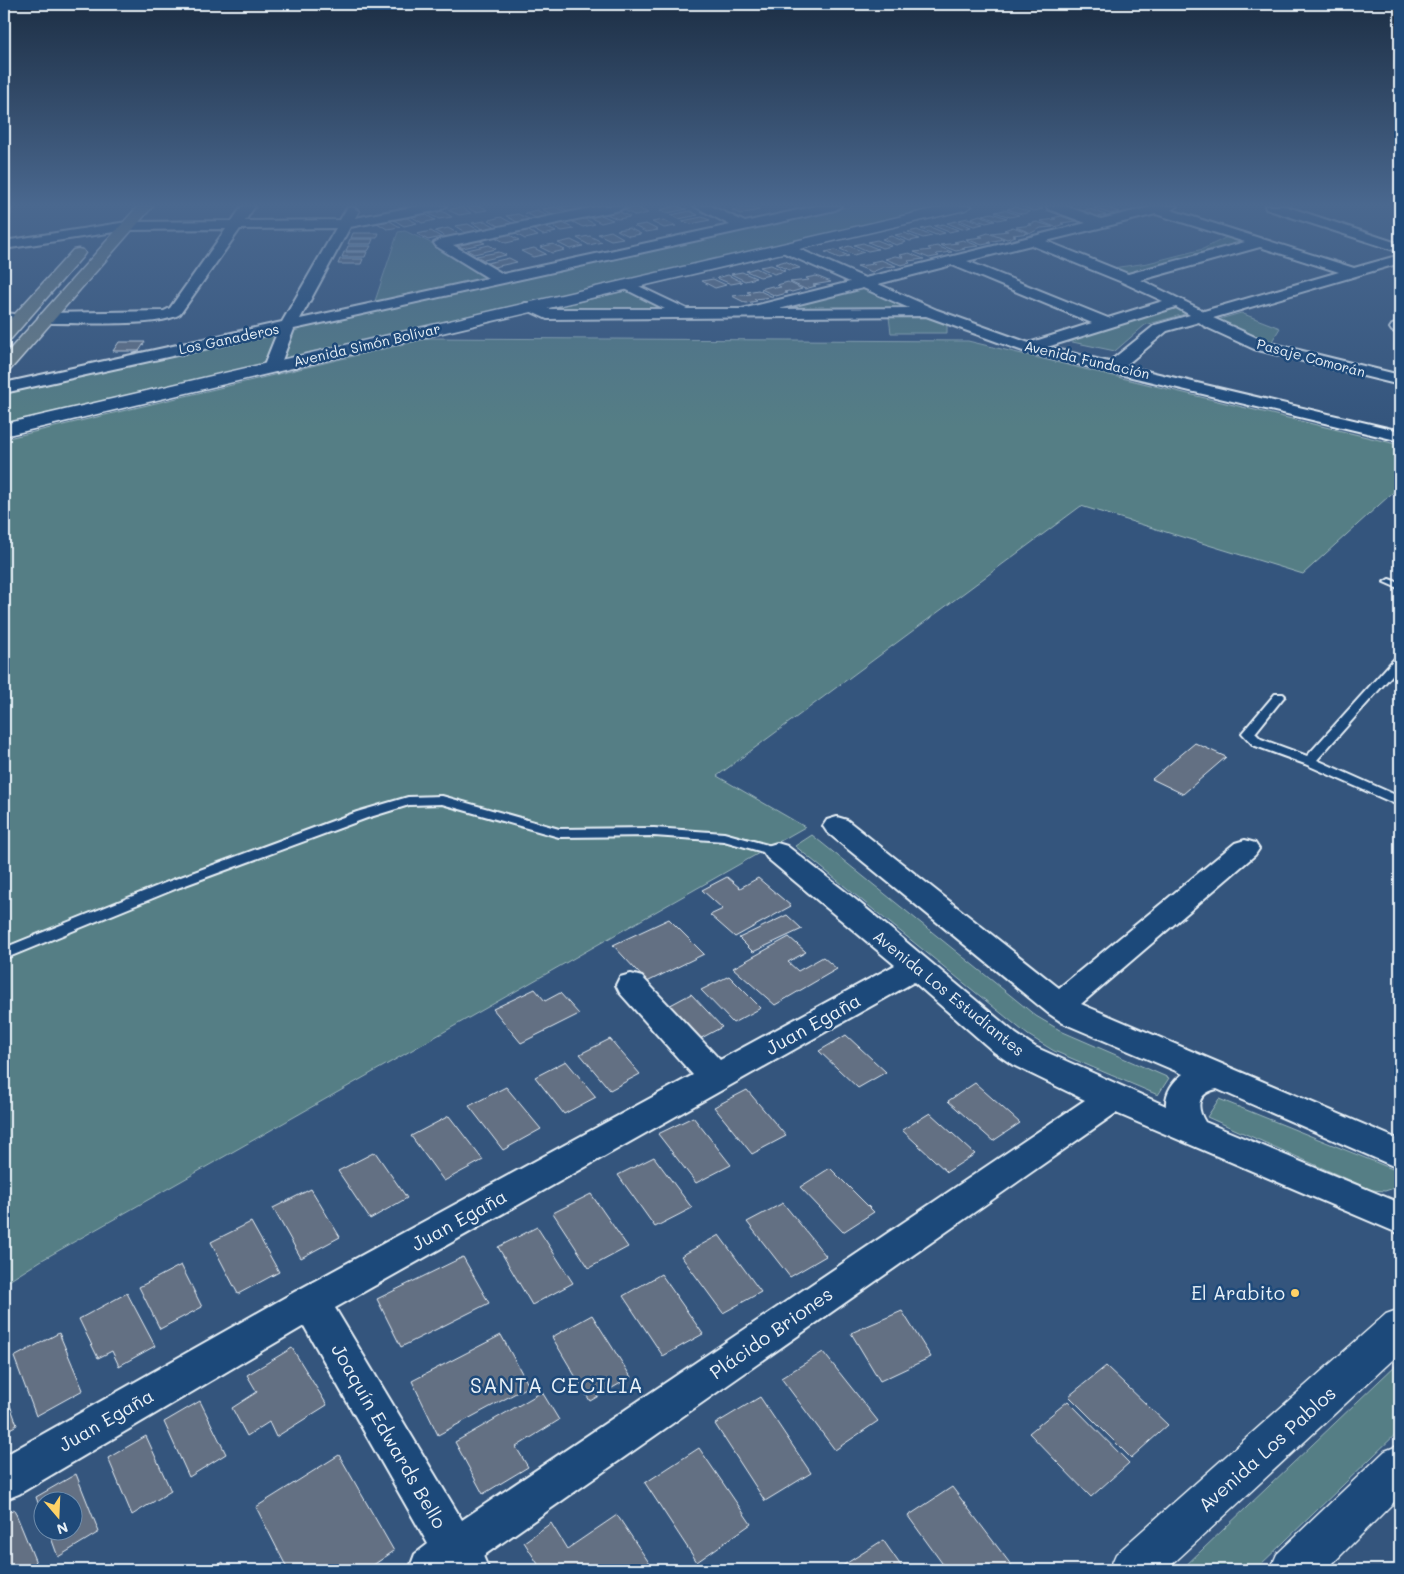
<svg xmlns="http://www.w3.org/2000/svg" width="1404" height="1574" font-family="Mali,sans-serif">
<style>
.green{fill:#547e85;stroke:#9eb8be}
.building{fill:#647083;stroke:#e8f1f8}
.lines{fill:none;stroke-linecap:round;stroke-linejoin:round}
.service-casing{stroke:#e8f1f8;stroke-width:4}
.minor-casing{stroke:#e8f1f8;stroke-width:4}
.tertiary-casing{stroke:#e8f1f8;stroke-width:3}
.secondary-casing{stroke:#e8f1f8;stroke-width:3}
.primary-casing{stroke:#e8f1f8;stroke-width:3}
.service{fill:#1f4a7a;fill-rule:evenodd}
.minor{fill:#1f4a7a;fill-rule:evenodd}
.tertiary{fill:#1f4a7a;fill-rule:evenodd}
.secondary{fill:#1f4a7a;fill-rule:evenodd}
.primary{fill:#6c7e84;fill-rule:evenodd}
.poi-dot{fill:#ffd166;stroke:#1f4a7a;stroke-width:2}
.labels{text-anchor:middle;stroke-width:5;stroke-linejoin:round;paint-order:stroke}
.far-street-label{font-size:14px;fill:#e8f1f8;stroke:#1f4a7a}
.street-label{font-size:16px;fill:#e8f1f8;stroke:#1f4a7a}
.near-street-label{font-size:19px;fill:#e8f1f8;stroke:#1f4a7a}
.near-poi-label{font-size:19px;fill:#e8f1f8;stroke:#1f4a7a;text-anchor:end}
.near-neighbourhood-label{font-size:21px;letter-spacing:1px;fill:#e8f1f8;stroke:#1f4a7a}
</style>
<rect width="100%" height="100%" fill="#34557d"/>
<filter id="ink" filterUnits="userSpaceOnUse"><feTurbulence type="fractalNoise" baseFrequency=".02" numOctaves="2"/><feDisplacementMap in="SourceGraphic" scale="10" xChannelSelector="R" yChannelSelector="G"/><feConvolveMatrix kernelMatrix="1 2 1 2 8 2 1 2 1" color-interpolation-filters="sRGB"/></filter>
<g filter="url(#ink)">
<!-- green -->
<path class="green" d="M851,206H955L4,427V394Z
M405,231L433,244L441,243L500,279L373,307L398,232Z
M1229,236L1248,243L1126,276L1112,268L1148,263L1203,249Z
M861,288L911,310L782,311L777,309Z
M630,290L670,311H560L553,308Z
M1177,307L1192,312L1145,325L1115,351L1063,340Z
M1241,313L1280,328L1269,346L1213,321Z
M923,315L947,323V333H891L889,317Z
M430,338L968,341L1400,445V486L1303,574L1081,506L717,776L805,827L42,1260L4,1284V439Z
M812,835L1036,1016L1063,1032L1169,1078L1158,1095L1054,1051L1028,1035L795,846Z
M1219,1099L1395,1170L1400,1176V1186L1385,1191L1372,1190L1207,1117Z
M1400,1361V1430L1255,1570H1181Z"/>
<!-- building -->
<path class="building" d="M465,206H481L487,210L475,212Z
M558,206H575L582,209L570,212Z
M675,206L687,209L668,213L660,210Z
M750,206L759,210L740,214L732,210Z
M1020,206H1034L1043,209L1034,211Z
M1103,206L1119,212L1110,214L1094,208Z
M461,207L471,213L459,215L448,210Z
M555,207L566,212L553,215L542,209Z
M636,207L648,213L636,216L624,210Z
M1015,207L1030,212L1022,214L1007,209Z
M1090,209L1106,215L1097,217L1081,211Z
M537,210L548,216L536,218L525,213Z
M1004,210L1019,215L1010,217L995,212Z
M442,211L452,217L439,219L429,214Z
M618,211L630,217L618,219L606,214Z
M690,211L698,215L679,219L671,215Z
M992,213L1007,218L998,220L983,215Z
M425,214L435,220L422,223L412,217Z
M518,214L529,219L517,222L506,216Z
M601,215L613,220L601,223L589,217Z
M980,215L995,221L986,223L971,218Z
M1061,216L1076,221L1061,223L1064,224L1055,227L1040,221L1056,219L1052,218Z
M501,217L512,223L499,226L489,220Z
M702,217L710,220L691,224L682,221Z
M407,218L417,223L404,226L394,220Z
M583,218L595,224L583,227L571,221Z
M968,218L983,224L974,226L959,220Z
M664,220L676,226L664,228L652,222Z
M390,221L400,227L387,229L377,223Z
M485,221L496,227L483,229L472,223Z
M956,221L971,227L962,229L947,223Z
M1037,222L1053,227L1041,228L1031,233L1016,227L1032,225L1028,224Z
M563,223L574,229L562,231L550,225Z
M468,224L479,230L466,233L455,226Z
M646,224L658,230L646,232L634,226Z
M943,224L958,230L949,232L934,226Z
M544,226L556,232L543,235L532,229Z
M930,227L945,233L936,235L921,229Z
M1013,227L1029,233L1013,235L1016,236L1007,239L991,233L1008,231L1004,230Z
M448,228L459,234L446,237L435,231Z
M629,228L641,234L629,236L617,230Z
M527,230L538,236L525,239L514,233Z
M917,230L932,236L923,238L908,232Z
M431,231L441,237L428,240L417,234Z
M611,231L623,238L611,240L598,234Z
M353,233H379L377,238H351Z
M905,233L919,239L910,241L895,235Z
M988,233L1004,239L988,242L991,243L982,245L966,239L983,237L979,236Z
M508,234L519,240L506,243L495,237Z
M590,236L602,242L589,245L577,238Z
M891,236L906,242L896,245L882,239Z
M350,239H373L371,244H348Z
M478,240L485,243L463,248L456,244Z
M571,240L583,246L570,249L558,243Z
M877,240L892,246L882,248L868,242Z
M963,240L979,246L962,248L965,249L956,251L940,245L958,243L954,242Z
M863,243L878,249L868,251L854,245Z
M553,244L565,250L552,253L540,247Z
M489,245L496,249L474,254L467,250Z
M348,246H371L368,251H346Z
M849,246L864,252L854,255L840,249Z
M937,246L952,252L936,254L939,256L929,258L914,252L931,250L928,248Z
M534,248L546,254L533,257L521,251Z
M835,250L849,256L839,258L825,252Z
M344,252H367L365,257H342Z
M499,252L506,255L484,260L476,256Z
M909,253L924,259L908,261L910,263L901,265L885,259L895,256L901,257H903L900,255Z
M509,258L517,262L494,267L487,263Z
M340,259H363L361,264H338Z
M881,260L896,266L884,267L872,272L857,266L875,264L871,262Z
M785,261L800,268L789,270L775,264Z
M771,265L785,271L774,274L760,267Z
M756,268L770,275L760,277L746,271Z
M742,272L756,278L745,281L731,274Z
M728,275L742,282L731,284L717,278Z
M816,276L831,282L813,285L816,286L805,289L790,282L809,280L806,278Z
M713,279L726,285L715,288L702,281Z
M788,282L802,289L792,292L789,291L784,292L787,293L776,296L761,289L772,286L776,288L781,287L777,285Z
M758,290L773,297L754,299L757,301L746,303L732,296L751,294L747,292Z
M119,342H145L139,351H113Z
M1195,743L1226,757L1183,794L1152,779Z
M727,877L740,888L758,878L791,906L735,937L710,915L723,909L702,890Z
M787,915L802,929L753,952L739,938Z
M669,919L704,954L647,982L613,945Z
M789,937L806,952L788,962L798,971L823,957L837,969L775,1005L733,968Z
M729,976L761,1008L733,1023L701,990Z
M535,989L545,1001L560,993L579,1014L521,1043L493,1009Z
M691,994L722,1027L694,1042L663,1009Z
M846,1035L886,1072L858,1088L819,1051Z
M610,1039L640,1074L610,1090L580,1054Z
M566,1061L596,1097L564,1114L535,1077Z
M975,1083L1020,1123L993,1141L948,1101Z
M506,1087L541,1129L503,1150L469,1106Z
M747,1090L786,1136L752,1154L714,1107Z
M930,1113L975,1154L947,1172L902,1130Z
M449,1116L483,1160L444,1181L411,1136Z
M693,1117L731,1165L696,1183L658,1134Z
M375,1152L407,1198L370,1219L338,1171Z
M654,1157L692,1208L655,1227L618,1175Z
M830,1168L874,1212L843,1232L800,1187Z
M311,1189L340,1237L301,1258L273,1208Z
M591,1194L628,1247L589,1268L553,1213Z
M783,1203L826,1256L790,1277L747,1222Z
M251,1222L279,1272L238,1294L211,1242Z
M537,1227L573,1283L532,1305L498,1247Z
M719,1235L761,1292L723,1313L681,1256Z
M463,1257L489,1303L401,1347L377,1299Z
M181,1265L202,1307L160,1329L139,1287Z
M661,1274L703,1334L663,1356L623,1296Z
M127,1293L155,1346L119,1366L112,1351L98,1358L79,1319Z
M902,1311L931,1357L880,1381L851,1333Z
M592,1315L631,1377L590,1401L552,1337Z
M59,1333L83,1390L36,1416L14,1357Z
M501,1335L529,1386L438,1435L412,1381Z
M292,1348L327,1405L276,1437L269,1422L247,1436L232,1408L257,1392L247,1375Z
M823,1352L878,1421L835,1450L781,1378Z
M1106,1366L1168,1425L1131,1458L1069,1396Z
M4,1388L17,1425L4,1432Z
M542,1392L559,1420L516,1447L528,1467L483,1494L455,1442Z
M760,1397L811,1473L765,1501L715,1424Z
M200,1401L226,1454L189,1477L164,1422Z
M1068,1401L1129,1463L1091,1497L1029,1433Z
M146,1436L171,1491L132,1515L108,1458Z
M699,1448L751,1524L697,1562L645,1483Z
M339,1455L394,1551L366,1570H288L256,1507Z
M76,1474L99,1532L58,1557L49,1532H72V1502H42V1514L36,1497Z
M952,1487L1015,1570H947L908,1516Z
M14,1509L39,1570H4V1515Z
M617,1515L654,1570H538L541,1569L524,1542L551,1523L567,1549Z
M883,1540L904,1570H836Z
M223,1562L226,1570H210Z"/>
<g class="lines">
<!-- service casing -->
<g class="service-casing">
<path id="service" d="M1389,579L1400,583V589L1384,582Z
M1400,656V666L1317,760L1400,797V806L1305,764L1253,745L1242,733L1275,694H1283L1285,696L1283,698L1255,733L1261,739L1307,756L1396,657Z
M442,796L559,829L654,828L724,833L782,849L784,852L777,856L724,841L654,836L559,837L442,804L409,805L367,818L180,887L4,959V948L170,881L357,812L408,797Z"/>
</g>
<!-- minor casing -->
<g class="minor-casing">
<path id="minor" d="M4,206L11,207L9,216L4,217Z
M242,206H255L245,221L340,220L347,208L352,207L359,211L355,218L418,206H446L440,210L350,227L300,319L488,278L436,246L434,243L441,239L600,206H626L620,210L453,245L503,274L730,225L694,206H711L745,222L816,206H841L835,210L294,329L279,368L277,372H265L263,368L277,333L4,393V383L282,322L336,228L240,229L180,314C157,328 76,322 46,323L40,321L38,318L40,315L46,313L164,311L170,308L226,229L127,230L4,249V241L127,222L232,221Z
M1047,206H1066L1101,219L1155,206H1177L1171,210L1354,268L1400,255V263L1213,318L1266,342L1400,375V385L1254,349L1204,326L1199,322L1167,331L1125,366L1400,431V441L1023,351L926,316L547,319L525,309L522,306L525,303H535L550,309H665L623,288L621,285L623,282L628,281L687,309H742L850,282L780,251L778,248L780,245H790L865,278L1086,223L1048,209ZM1156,214L1245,242L1128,274L1046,241ZM1031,245L1122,282L1163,301L1108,318L967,261ZM1260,247L1339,272L1204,311L1141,280ZM952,265L1092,323L1029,343L937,310L878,284ZM863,288L909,308L779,309ZM1176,307L1190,315L1155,325L1109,362L1047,347Z
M1265,206H1285L1400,244V252L1266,209Z
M4,313L25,315L27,318L25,321L4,323Z
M1400,322V333L1392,331L1390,328L1392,325Z
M837,817L847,820L1059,988L1235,843L1245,840L1255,843L1259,849L1255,855L1081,1004L1400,1140V1169L1217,1089C1198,1093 1195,1106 1205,1122L1400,1203V1234L1116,1113L483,1556L489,1570H409L415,1554L428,1544L304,1326L19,1494L4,1500V1456L298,1290L693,1075L620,993L616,985L620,977L631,974L642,977L720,1060L895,965L767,858L763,852L767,846L777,843L787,846L856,900L1016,1034L1035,1047L1166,1106C1165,1093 1173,1081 1183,1074L1063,1023L1048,1013L827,832L823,826L827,820ZM914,982L994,1052L1013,1065L1085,1100L462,1520L335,1308Z"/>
</g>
<!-- tertiary casing -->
<g class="tertiary-casing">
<path id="tertiary" d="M946,206H972L965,210L4,436V424Z"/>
</g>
<!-- secondary casing -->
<g class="secondary-casing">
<path id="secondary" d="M1400,1309V1353L1166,1570H1109L1116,1554L1386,1314Z
M1400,1445V1496L1326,1570H1270L1277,1554L1385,1451Z"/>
</g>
<!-- primary casing -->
<g class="primary-casing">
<path id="primary" d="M138,206H153L10,370L4,371V356Z
M78,249L83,250L85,253L83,256L10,340L4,341V326L73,250Z"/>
</g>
<!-- service -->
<use href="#service" class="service"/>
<!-- minor -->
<use href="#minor" class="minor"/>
<!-- tertiary -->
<use href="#tertiary" class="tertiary"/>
<!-- secondary -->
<use href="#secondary" class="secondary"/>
<!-- primary -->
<use href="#primary" class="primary"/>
</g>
</g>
<!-- sky -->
<linearGradient id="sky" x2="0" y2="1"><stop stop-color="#1d2f45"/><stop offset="0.48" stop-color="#4a688f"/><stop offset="1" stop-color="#4a688f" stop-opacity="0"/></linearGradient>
<rect width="1404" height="427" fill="url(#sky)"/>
<!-- markers -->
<circle class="poi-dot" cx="1295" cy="1293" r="5"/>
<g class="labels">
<!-- far-street labels -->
<g class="far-street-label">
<text transform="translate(229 339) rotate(-12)" y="5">Los Ganaderos</text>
<text transform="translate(367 345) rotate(-13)" y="5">Avenida Simón Bolívar</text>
<text transform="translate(1311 358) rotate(15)" y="5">Pasaje Comorán</text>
<text transform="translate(1087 360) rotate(13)" y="5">Avenida Fundación</text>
</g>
<!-- street labels -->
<g class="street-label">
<text transform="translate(949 993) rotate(39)" y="6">Avenida Los Estudiantes</text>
</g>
<!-- near-street labels -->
<g class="near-street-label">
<text transform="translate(813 1024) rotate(-29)" y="7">Juan Egaña</text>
<text transform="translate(459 1220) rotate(-29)" y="7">Juan Egaña</text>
<text transform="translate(771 1333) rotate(-35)" y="7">Plácido Briones</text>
<text transform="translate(106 1420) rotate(-30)" y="7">Juan Egaña</text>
<text transform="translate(389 1436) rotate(60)" y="7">Joaquín Edwards Bello</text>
<text transform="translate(1267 1449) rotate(-42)" y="7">Avenida Los Pablos</text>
</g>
<!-- near-poi labels -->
<g class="near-poi-label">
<text x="1285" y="1300">El Arabito</text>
</g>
<!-- near-neighbourhood labels -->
<g class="near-neighbourhood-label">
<text x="557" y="1393">SANTA CECILIA</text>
</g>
</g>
<!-- margin -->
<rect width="1404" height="1574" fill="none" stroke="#1f4a7a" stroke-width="20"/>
<rect x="10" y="10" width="1384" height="1554" fill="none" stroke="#e8f1f8" stroke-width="2" filter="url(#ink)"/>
<!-- north arrow -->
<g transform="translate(58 1516) rotate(161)"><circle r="24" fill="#1f4a7a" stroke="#6f8dac"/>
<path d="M0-4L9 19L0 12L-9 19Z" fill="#ffd166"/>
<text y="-8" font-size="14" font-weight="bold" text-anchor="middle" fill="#e8f1f8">N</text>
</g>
</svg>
